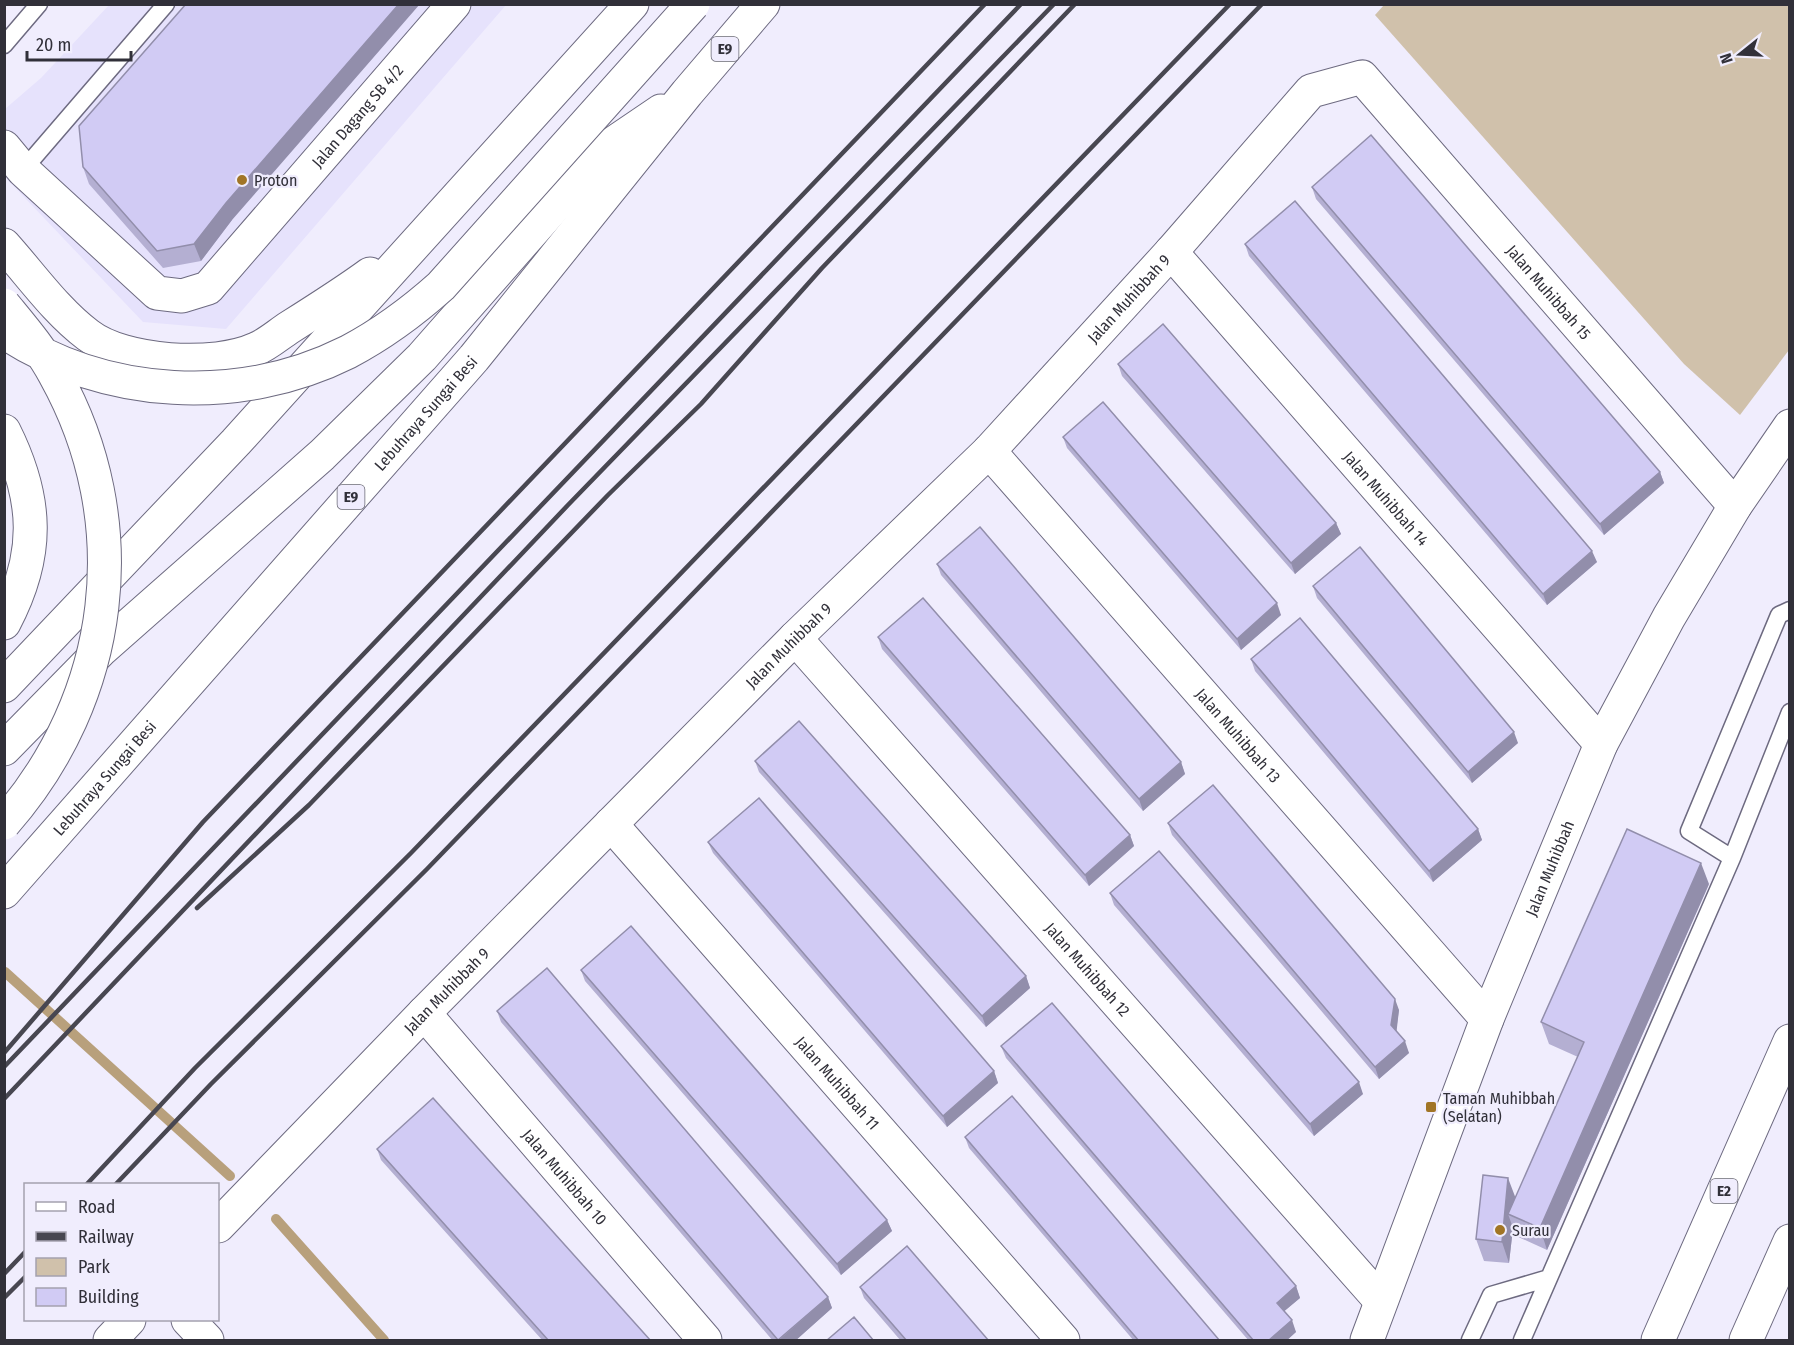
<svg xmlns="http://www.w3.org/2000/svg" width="1794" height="1345" font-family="'Fira Sans Condensed',sans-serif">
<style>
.built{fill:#e6e2fc}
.green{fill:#d0c1ab}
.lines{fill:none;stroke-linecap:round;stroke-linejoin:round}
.stream{stroke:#b8a07c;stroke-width:10}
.lane-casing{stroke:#6d6a80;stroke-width:19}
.street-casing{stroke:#6d6a80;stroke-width:35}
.highway-casing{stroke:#6d6a80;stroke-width:35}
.lane{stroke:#fff;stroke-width:16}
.street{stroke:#fff;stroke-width:33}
.highway{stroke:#fff;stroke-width:33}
.rail{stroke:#484751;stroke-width:4.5}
.highway-bridge-casing{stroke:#6d6a80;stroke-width:35;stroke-linecap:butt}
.highway-bridge{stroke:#fff;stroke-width:33}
.wall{fill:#b4afd2}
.shaded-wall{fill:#928eab}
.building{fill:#d1cbf4;stroke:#928eab;stroke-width:1.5}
.poi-dot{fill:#a17526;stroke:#f0edfd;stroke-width:2}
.labels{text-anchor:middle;stroke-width:4.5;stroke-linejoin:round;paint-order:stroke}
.shield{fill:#f0edfd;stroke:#6a6974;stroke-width:1.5}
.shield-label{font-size:15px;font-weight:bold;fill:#313039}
.street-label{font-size:16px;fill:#313039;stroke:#f0edfd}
.poi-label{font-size:16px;fill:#313039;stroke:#f0edfd;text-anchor:start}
</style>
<rect width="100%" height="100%" fill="#f0edfd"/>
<!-- built -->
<path class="built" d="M109,5H506L226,329L143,322L5,177V109L41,78Z"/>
<!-- green -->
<path class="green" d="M1384,5H1789V350L1740,415L1684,364L1375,15Z"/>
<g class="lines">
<!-- stream -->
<path class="stream" d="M5,972L230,1176
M276,1219L384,1340"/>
<!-- lane casing -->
<g class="lane-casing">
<path id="lane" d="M4,45L39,4
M23,170L166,4
M1732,858L1689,831L1779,615L1790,610
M1470,1340L1491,1295L1549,1278
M1522,1340L1732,858L1790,712"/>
</g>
<!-- street casing -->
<g class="street-casing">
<g id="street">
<path id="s1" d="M4,147L23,170L157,293L182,296L208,288L454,4"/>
<path id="s2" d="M1171,252L1601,744"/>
<path id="s3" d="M989,451L1487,1019"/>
<path id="s4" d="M795,638L1380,1300"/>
<path id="s5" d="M611,824L1063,1340"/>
<path id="s6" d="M424,1013L705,1340"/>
<path id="s7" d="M218,1226L424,1013L795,638L989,451L1171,252L1311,91L1362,77L1735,506"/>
<path d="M188,1320L207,1340"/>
<path d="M110,1340L129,1320"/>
<path id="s8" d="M1367,1340L1487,1019L1601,744L1669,617L1735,506L1790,426"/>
</g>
</g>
<!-- highway casing -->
<g class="highway-casing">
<g id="highway">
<path d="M4,245C31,275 56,311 88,335C124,363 215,368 256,349C268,344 279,334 290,327C317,310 344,293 370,274"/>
<path d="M4,431C38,499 40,555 4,623"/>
<path d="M4,686L236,442L632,4"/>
<path d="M4,749L102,649L322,455L422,357L605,149L661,111"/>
<path id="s9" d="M4,892L474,358L687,93L763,4"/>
<path d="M1658,1340L1790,1041"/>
<path d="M1746,1340L1790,1241"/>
</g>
</g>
<!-- lane -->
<use href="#lane" class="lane"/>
<!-- street -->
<use href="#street" class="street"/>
<!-- highway -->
<use href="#highway" class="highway"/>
<!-- rail -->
<path class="rail" d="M197,908L309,805L608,495L701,404L822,268L1075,4
M4,1053L203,822L985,4
M4,1067L1021,4
M4,1099L568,505L1054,4
M87,1184L195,1068L411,853L1230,4
M116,1184L211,1084L427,869L1262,4
M4,1274L26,1251
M4,1298L26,1276"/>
<!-- highway-bridge casing -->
<g class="highway-bridge-casing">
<path id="highway-bridge" d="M4,305C22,327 42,350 55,375C137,522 115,697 4,823
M4,332C105,399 240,406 348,352C382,334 412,312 441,286L693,4"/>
</g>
<!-- highway-bridge -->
<use href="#highway-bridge" class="highway-bridge"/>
</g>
<!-- wall -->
<path class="wall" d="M83,167L232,220L201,261L163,268L89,184Z
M1312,187L1660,472L1664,483L1604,535L1316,199Z
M1245,244L1597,562L1547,605L1249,256Z
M1118,364L1336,523L1341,534L1295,574L1122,376Z
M1063,437L1281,615L1241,650L1067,448Z
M937,564L1181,762L1185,774L1143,811L941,575Z
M1313,586L1518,743L1472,783L1317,598Z
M878,637L1130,835L1134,846L1089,886L882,649Z
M1251,659L1478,829L1482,840L1433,882L1255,671Z
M755,761L1026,976L1030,988L986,1027L759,772Z
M1168,823L1399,1010L1396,1031L1409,1053L1379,1079L1172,835Z
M708,842L994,1071L998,1083L947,1127L713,853Z
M1709,884L1547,1250L1516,1236L1513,1228L1509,1263L1484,1261L1476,1239L1516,1198L1578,1057L1549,1044L1541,1022Z
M1110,893L1363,1094L1314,1136L1114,905Z
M581,970L887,1220L892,1231L841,1275L585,981Z
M497,1011L828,1297L832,1308L795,1341H773L501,1022Z
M1001,1046L1296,1286L1300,1298L1284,1311L1296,1332L1286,1341H1249L1006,1058Z
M965,1137L1220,1341H1134L969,1148Z
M377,1149L651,1341H543L381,1160Z
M860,1287L989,1341H901L864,1298Z"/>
<!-- shaded-wall -->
<path class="shaded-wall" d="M399,4H420L232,220L201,261L194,244L226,203Z
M1660,472L1664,483L1604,535L1600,524Z
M1336,523L1341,534L1295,574L1291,563Z
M1592,551L1597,562L1547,605L1543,594Z
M1277,603L1281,615L1241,650L1237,639Z
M1514,732L1518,743L1472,783L1468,772Z
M1181,762L1185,774L1143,811L1139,799Z
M1478,829L1482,840L1433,882L1429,871Z
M1130,835L1134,846L1089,886L1085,875Z
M1701,863L1709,884L1547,1250L1540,1228Z
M1026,976L1030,988L986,1027L982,1016Z
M1395,999L1399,1010L1396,1036L1391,1025Z
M1405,1041L1409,1053L1379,1079L1375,1067Z
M994,1071L998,1083L947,1127L943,1116Z
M1359,1082L1363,1094L1314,1136L1310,1124Z
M1508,1178L1516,1199L1508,1214L1513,1228L1509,1263L1502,1242Z
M887,1220L892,1231L841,1275L837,1264Z
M1296,1286L1300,1298L1281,1314L1277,1303Z
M828,1297L832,1308L795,1341H778Z
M1292,1320L1296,1332L1286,1341H1268Z"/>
<!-- building -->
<path class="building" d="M186,4H399L226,203L194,244L157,251L83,167L79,126Z
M1371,135L1660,472L1600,524L1312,187Z
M1295,201L1592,551L1543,594L1245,244Z
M1163,324L1336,523L1291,563L1118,364Z
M1103,402L1277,603L1237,639L1063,437Z
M980,527L1181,762L1139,799L937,564Z
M1360,547L1514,732L1468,772L1313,586Z
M923,598L1130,835L1085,875L878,637Z
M1300,618L1478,829L1429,871L1251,659Z
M799,721L1026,976L982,1016L755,761Z
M1213,785L1395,999L1391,1025L1405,1041L1375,1067L1168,823Z
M759,798L994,1071L943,1116L708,842Z
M1627,829L1701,863L1540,1228L1508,1214L1584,1042L1541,1022Z
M1159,851L1359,1082L1310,1124L1110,893Z
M631,926L887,1220L837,1264L581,970Z
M547,968L828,1297L778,1340L497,1011Z
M1052,1003L1296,1286L1277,1303L1292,1320L1268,1341H1254L1001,1046Z
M1012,1096L1220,1341H1139L965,1137Z
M433,1098L651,1341H549L377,1149Z
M1483,1175L1508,1178L1502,1242L1476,1239Z
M907,1246L989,1341H907L860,1287Z
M854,1317L874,1341H826Z"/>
<!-- markers -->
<g class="poi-dot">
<circle cx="242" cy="180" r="6"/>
<rect x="1425" y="1101" width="12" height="12" rx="3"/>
<circle cx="1500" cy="1230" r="6"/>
</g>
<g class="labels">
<!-- shield labels -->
<g class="shield">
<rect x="711.5" y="37" width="27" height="24" rx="4.5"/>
<rect x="337.5" y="485" width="27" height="24" rx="4.5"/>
<rect x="1710.5" y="1179" width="27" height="24" rx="4.5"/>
</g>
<g class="shield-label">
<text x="725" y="54">E9</text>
<text x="351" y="502">E9</text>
<text x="1724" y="1196">E2</text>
</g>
<!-- street labels -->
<g class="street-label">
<text dy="6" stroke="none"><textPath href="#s1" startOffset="492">Jalan Dagang SB 4/2</textPath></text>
<text dy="6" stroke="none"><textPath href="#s7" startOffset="1914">Jalan Muhibbah 15</textPath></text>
<text dy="6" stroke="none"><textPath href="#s7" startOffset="1300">Jalan Muhibbah 9</textPath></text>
<text dy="6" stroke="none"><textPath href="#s9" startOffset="638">Lebuhraya Sungai Besi</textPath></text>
<text dy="6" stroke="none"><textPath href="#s2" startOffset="327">Jalan Muhibbah 14</textPath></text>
<text dy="6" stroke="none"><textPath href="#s7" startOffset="814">Jalan Muhibbah 9</textPath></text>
<text dy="6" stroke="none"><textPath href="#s3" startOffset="378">Jalan Muhibbah 13</textPath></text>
<text dy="6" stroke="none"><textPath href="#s9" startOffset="152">Lebuhraya Sungai Besi</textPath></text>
<text dy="6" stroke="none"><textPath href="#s8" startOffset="506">Jalan Muhibbah</textPath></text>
<text dy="6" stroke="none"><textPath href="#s4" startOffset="442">Jalan Muhibbah 12</textPath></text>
<text dy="6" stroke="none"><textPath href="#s7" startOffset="328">Jalan Muhibbah 9</textPath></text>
<text dy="6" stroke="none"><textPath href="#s5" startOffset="344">Jalan Muhibbah 11</textPath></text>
<text dy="6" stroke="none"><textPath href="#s6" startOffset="216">Jalan Muhibbah 10</textPath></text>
</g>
<!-- poi labels -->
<g class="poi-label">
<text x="254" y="186">Proton</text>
<text x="1443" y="1104">Taman Muhibbah<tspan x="1443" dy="18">(Selatan)</tspan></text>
<text x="1512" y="1236">Surau</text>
</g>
</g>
<!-- border -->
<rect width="1794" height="1345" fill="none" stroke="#313039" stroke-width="12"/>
<!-- legend -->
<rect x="24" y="1183" width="195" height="138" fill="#f0edfd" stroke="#a4a1af" stroke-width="1.5"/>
<rect x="36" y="1202" width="30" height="9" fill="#ffffff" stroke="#a4a1af" stroke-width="1.5"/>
<text x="78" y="1213" font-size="18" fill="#313039">Road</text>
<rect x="36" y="1232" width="30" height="9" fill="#484751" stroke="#a4a1af" stroke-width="1.5"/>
<text x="78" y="1243" font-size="18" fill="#313039">Railway</text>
<rect x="36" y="1258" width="30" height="18" fill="#d0c1ab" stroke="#a4a1af" stroke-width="1.5"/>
<text x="78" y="1273" font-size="18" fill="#313039">Park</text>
<rect x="36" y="1288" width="30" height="18" fill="#d1cbf4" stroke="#a4a1af" stroke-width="1.5"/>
<text x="78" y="1303" font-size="18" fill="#313039">Building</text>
<!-- north arrow -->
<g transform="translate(1740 54) rotate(252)" stroke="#f0edfd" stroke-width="4.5" paint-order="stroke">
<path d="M0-4.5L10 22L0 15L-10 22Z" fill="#313039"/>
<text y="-9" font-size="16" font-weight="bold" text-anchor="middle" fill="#313039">N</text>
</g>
<!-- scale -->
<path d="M27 51v9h104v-9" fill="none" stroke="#313039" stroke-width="3"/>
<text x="36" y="51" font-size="18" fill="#313039" stroke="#f0edfd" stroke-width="4.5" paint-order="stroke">20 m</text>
</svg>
